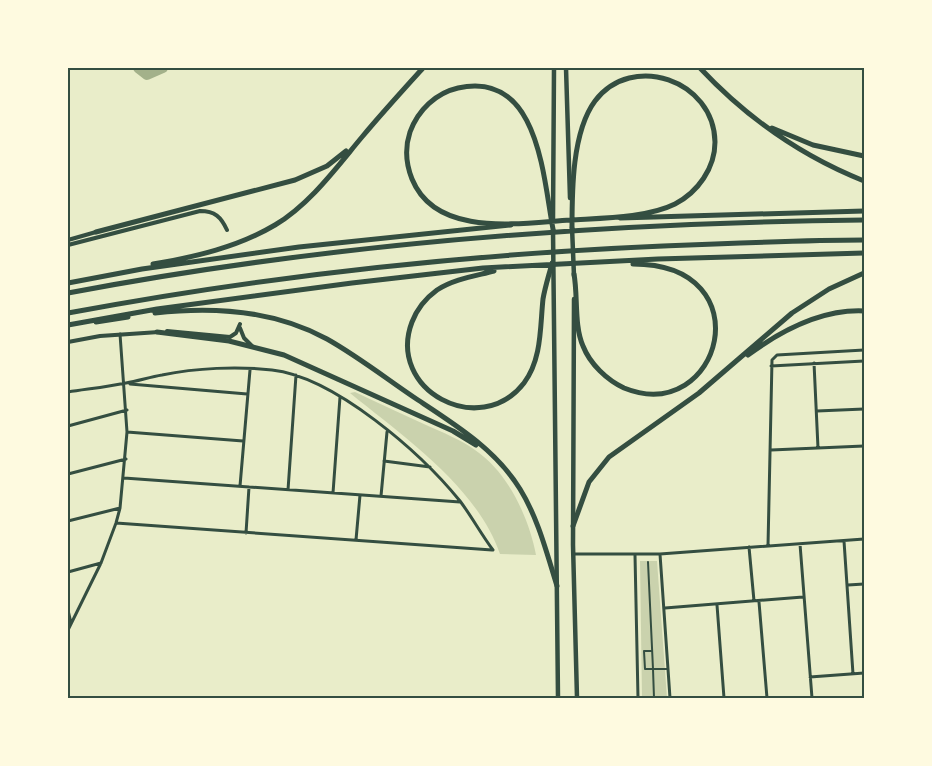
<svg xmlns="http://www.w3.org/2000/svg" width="932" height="766" font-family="'Alegreya Sans',sans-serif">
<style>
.green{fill:#cad2ad}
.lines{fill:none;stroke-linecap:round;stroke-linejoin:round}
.river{stroke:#a3b18a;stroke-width:10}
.pedestrian{stroke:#344e41;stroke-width:2}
.minor{stroke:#344e41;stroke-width:3}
.tertiary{stroke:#344e41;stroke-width:4}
.trunk{stroke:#344e41;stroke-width:4.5}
.motorway{stroke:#344e41;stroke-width:5}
.neatline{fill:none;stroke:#344e41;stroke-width:2}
</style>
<rect width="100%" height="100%" fill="#e9edc9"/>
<!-- green -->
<path class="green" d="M355,392C378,403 402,414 426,425C442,432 461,440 475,450C508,472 529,518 536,555L500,554C477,487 404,437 350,393Z
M640,561H657L667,698H642Z"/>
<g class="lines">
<!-- river -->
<path class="river" d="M138,68L147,75L163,68"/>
<!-- pedestrian -->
<path class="pedestrian" d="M648,562L653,669H645L644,651H652
M654,698L653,669H668"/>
<!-- minor -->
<path class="minor" d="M814,363L818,448
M771,366L864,361
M130,384L247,394
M68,392C87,389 107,387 126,383C138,381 150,377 162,375C196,368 237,366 272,370C335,377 421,453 460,501C472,517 481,534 493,550
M817,411L864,409
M68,426L127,410
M127,432L243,441
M771,450L864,446
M384,461L430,467
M68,474L126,459
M124,478L460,502
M240,486L250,370
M288,490L296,375
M333,493L340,397
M381,496L387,432
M68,521L120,508
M116,523L492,550
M246,533L249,487
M356,540L360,495
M844,541L853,674
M800,544L812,698
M768,546L772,360L777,355L864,350
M749,547L754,601
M573,554H660L864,539
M660,554L670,698
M635,555L638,698
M68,572L101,563
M848,585L864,584
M759,602L767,698
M717,605L724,698
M665,608L803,597
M68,610L71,623
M68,630L101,563L116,523L120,508L127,432L120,334
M810,677L864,673"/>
<!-- tertiary -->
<path class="tertiary" d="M68,240L96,232
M68,245L200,211C215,211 221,217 227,230
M240,328L244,338L252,346
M167,331L230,337L236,333L240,324
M68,342L100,336L159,332"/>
<!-- trunk -->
<path class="trunk" d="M566,68L570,198
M553,219L554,68
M572,227L574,276
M553,230L558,698
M574,299L573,545L577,698"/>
<!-- motorway -->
<path class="motorway" d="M700,68C746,117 801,156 864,181
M772,128L813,145L864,156
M620,218L864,211
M553,229C543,177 539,70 458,88C436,93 418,110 410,132C405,147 406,164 412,179C436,238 520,223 570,220C601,218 647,218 675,204C698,192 715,168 715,142C714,80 632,52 595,101C572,132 572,191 572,228
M96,232L295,180L327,166L346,151
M153,264C195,257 238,247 275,225C310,204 336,168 362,137C382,113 403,90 423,68
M494,271C475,276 454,279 437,290C426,298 417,309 412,322C386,390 480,440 524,383C542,359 540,327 543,299C545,287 549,275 552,263
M574,274C578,296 574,326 583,346C590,364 607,380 624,388C721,427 765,264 633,264
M68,283L142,269L299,247L511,225
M68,293C331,243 597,223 864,220
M68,313C281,273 498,251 715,244C765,242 815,240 864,240
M155,313C215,306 274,310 327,339C359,357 388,380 418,400C456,425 496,450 520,489C538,518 547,554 557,586
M96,322L128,317
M68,325L157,309L352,283L483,268L658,259L864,253
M157,332L229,341L284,355L453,431L476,445
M748,355C782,330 822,309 864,311
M573,526L589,482L609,457L699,393L792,313L829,289L864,273"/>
</g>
<!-- border -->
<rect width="932" height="766" fill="none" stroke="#fefae0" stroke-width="138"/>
<rect x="69" y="69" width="794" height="628" class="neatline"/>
</svg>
